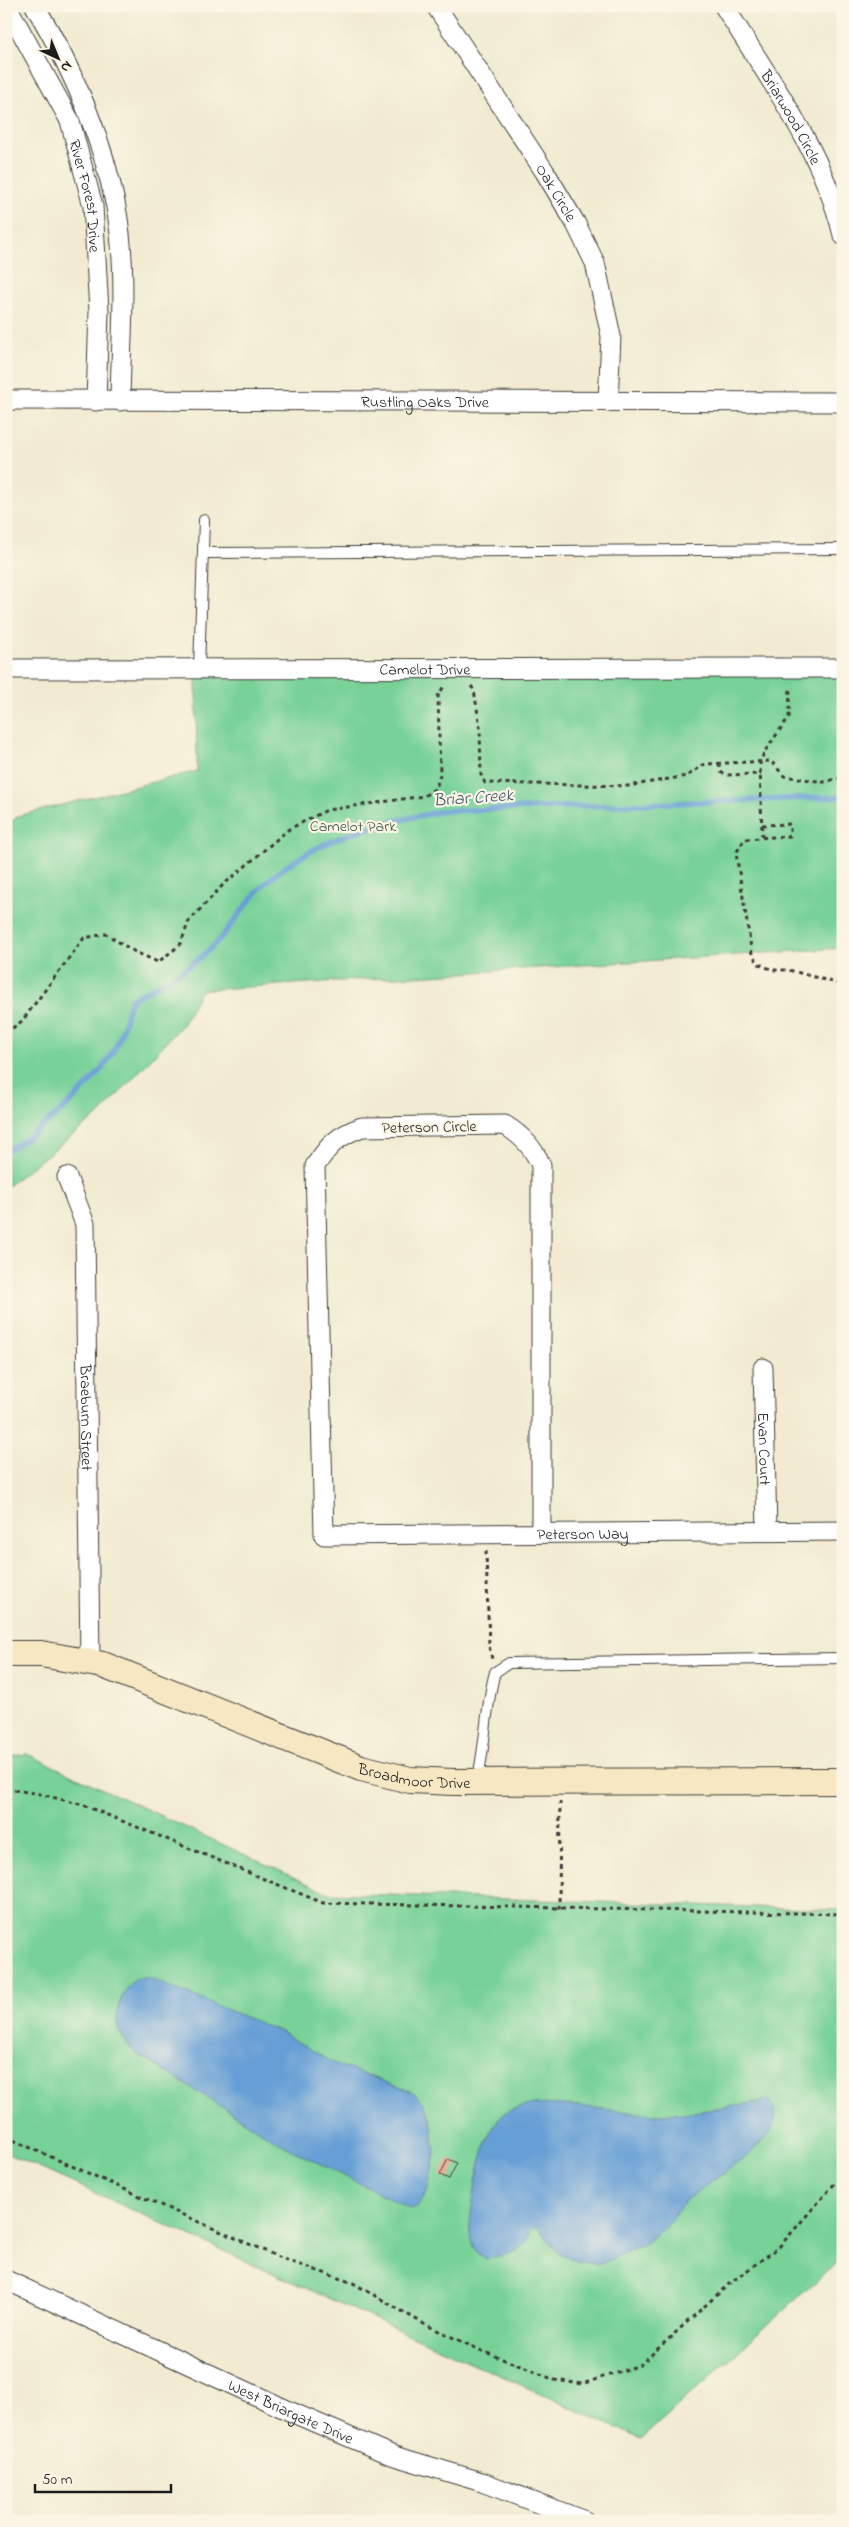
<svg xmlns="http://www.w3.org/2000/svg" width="849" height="2527" font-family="'Indie Flower',sans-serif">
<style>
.green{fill:#78d298;stroke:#4a775a}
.water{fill:#669fd5;stroke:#415e78}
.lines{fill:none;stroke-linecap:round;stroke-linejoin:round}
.stream{stroke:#669fd5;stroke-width:5.5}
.building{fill:#e89c87}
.lane-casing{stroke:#3c3b37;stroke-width:12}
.street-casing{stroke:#3c3b37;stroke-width:21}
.secondary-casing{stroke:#3c3b37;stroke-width:28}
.path{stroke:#3c3b37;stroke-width:3;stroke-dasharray:4 4;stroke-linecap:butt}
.lane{stroke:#fff;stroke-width:10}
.street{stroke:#fff;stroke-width:19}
.secondary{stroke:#f7e8c3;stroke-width:26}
.labels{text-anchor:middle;stroke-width:4.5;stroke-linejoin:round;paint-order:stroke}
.street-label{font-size:16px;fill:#1c1c1c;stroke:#fcf5e5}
.park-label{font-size:16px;fill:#3c5c47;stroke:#fcf5e5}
.water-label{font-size:18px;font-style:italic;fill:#3d576f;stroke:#fcf5e5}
</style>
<rect width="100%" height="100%" fill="#fcf5e5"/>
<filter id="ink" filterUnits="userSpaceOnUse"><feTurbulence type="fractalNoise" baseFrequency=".02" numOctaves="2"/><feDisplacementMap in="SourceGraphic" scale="10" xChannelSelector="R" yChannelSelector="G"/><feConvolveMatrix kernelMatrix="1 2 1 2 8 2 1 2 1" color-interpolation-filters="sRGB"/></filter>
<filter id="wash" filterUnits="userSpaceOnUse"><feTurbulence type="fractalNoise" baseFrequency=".0096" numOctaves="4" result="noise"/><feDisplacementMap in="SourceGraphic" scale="20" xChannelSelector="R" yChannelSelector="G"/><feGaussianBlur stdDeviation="1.12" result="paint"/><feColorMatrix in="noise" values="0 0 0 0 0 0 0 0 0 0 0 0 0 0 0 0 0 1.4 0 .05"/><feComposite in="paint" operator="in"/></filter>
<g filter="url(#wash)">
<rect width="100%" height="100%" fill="#f2ebd1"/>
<!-- green -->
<path class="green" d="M843,670V948L201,990L182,1025L101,1113L6,1187V827L18,816L197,771L196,671Z
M27,1754L328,1893L843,1910V2257L641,2439L6,2153V1757Z"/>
<!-- water -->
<path class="water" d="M138,1978H149L279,2031L335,2064L413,2092L424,2103L431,2118L435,2154L427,2192L418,2206L411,2209L290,2149L137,2054C128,2045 118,2035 117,2021C115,2008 126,1984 138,1978Z
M768,2100L775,2110L776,2123L766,2138L747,2156L687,2199L666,2226L647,2242L601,2264L579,2262L558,2252L537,2226L531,2229C524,2255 509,2253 486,2259C482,2256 476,2252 474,2248C465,2232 473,2206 475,2189C478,2168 487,2125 505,2113C535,2093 618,2114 655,2114C694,2114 730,2107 768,2100Z"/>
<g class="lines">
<!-- stream -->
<path class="stream" d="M6,1151C42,1131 105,1078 119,1039C124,1027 127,1012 131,999C163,983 194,967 219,940C236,921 250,896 270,879C322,835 380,823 444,811L843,797"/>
</g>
<g id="blocks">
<!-- building -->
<path class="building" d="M448,2159L457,2163L449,2179L440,2175Z"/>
</g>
</g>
<g filter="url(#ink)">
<use href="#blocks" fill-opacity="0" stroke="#3c3b37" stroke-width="1"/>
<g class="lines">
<!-- lane casing -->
<g class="lane-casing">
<path id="lane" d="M203,553L843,549
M199,669L204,520
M477,1781C486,1745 485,1708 495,1672L509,1663L843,1658"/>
</g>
<!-- street casing -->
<g class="street-casing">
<g id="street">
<path id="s1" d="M7,6L70,121L93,206L99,311L96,401"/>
<path d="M35,6C72,68 102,136 116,207C128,270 121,337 120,401"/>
<path id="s2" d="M436,6L545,172L576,224L595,263L611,336L608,402"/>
<path id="s3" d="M724,6C769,79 823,151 843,235"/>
<path id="s4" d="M6,400L843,402"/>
<path id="s5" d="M6,669L843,668"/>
<path id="s6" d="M67,1177L85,1224L90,1662"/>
<path id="s7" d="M763,1368L767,1530"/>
<path id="s8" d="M541,1532V1165C532,1146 522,1136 505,1125L362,1127C337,1136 329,1145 315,1166L324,1535L843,1531"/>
<path id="s9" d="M6,2280L298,2415L391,2455L482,2482L585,2521"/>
</g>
</g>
<!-- secondary casing -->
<g class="secondary-casing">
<g id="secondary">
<path id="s10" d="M6,1654H41L103,1665L361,1768L410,1780L453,1782L843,1781"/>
</g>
</g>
<!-- path -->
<path class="path" d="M471,686L474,690L480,727L481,775L485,783L628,786L687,776L705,764L771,761L784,776L824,782L843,777
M719,764L721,772L725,775L761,774
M762,825L790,824V836L745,839L736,853L752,954L759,964L773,970H789L843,985
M762,837L760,762L765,751L789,717L790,686
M6,1033L22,1021L84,938L106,934L135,952L158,962L180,945L189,921L222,886L289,829L327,810L424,796L436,788L440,775L438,696L444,686
M486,1551L489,1646L492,1659
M6,1789L36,1793L83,1805L323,1903L843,1914
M559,1909L560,1802
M6,2137L283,2259L353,2283L424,2324L480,2350L555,2380L582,2384L640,2365L730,2283L779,2247L843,2174"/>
<!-- lane -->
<use href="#lane" class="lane"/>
<!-- street -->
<use href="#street" class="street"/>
<!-- secondary -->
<use href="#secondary" class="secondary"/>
</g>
</g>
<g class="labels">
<!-- street labels -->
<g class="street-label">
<text dy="6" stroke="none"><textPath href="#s3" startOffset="130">Briarwood Circle</textPath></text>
<text dy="6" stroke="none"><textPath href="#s2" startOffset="222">Oak Circle</textPath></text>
<text dy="6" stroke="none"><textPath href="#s1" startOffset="208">River Forest Drive</textPath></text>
<text dy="6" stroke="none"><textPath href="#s4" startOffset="419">Rustling Oaks Drive</textPath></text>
<text dy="6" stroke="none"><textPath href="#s5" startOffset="419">Camelot Drive</textPath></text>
<text transform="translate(429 1126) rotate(-1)" y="6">Peterson Circle</text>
<text dy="6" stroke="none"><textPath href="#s6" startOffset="244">Braeburn Street</textPath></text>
<text dy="6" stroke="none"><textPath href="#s7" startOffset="81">Evan Court</textPath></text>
<text dy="6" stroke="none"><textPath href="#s8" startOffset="1255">Peterson Way</textPath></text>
<text dy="6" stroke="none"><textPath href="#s10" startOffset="430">Broadmoor Drive</textPath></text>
<text dy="6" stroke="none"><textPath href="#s9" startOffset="314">West Briargate Drive</textPath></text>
</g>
<!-- park labels -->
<g class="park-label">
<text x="353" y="831">Camelot Park</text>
</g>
<!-- water labels -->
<g class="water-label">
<text transform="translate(473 797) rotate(-4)" y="6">Briar Creek</text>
</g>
</g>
<!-- margin -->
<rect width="849" height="2527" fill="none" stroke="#fcf5e5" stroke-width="25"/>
<!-- north arrow -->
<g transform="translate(58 58) rotate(136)" stroke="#fcf5e5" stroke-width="4" paint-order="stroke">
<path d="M0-4L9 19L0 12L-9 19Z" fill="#1c1c1c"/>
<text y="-8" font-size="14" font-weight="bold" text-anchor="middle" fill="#1c1c1c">N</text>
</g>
<!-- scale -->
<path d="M35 2484v8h136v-8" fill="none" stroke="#1c1c1c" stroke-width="2.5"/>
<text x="42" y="2484" font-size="15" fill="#1c1c1c" stroke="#fcf5e5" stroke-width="4" paint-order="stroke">50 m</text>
</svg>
